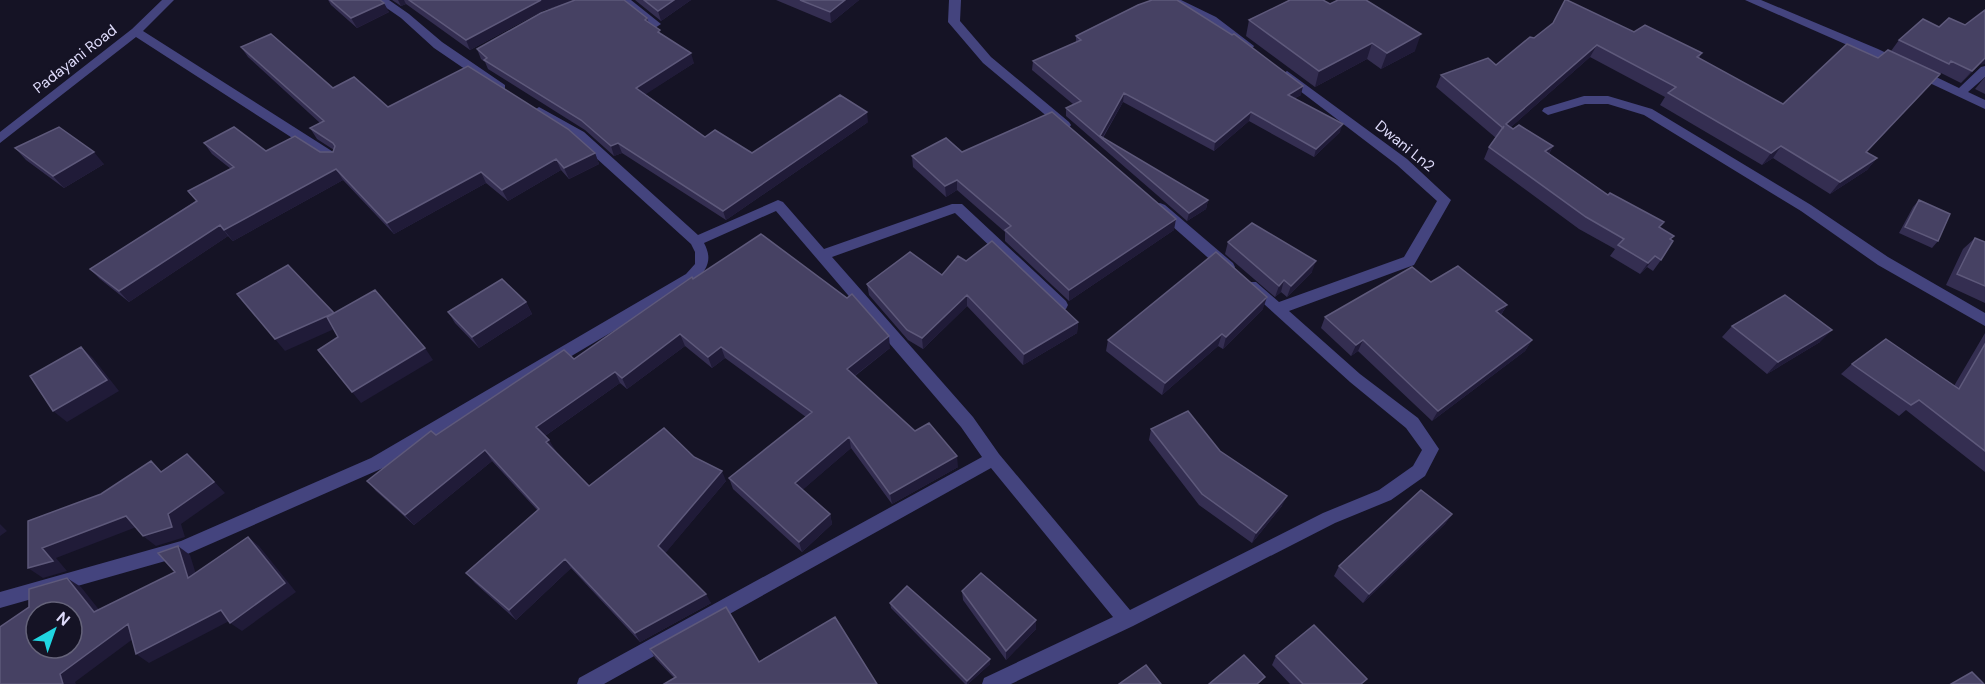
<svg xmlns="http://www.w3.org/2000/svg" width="1985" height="684" font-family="'DM Sans',sans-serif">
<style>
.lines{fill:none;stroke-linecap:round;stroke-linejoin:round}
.minor{fill:#44447e;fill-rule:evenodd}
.wall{fill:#342e51}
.shaded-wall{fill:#201b38}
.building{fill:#464163;stroke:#5e597b;stroke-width:1.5;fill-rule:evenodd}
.labels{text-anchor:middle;stroke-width:4.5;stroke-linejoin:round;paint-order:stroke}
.street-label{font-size:15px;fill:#dedbfa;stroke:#151325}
</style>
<rect width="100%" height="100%" fill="#151325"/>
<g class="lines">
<!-- minor -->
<path class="minor" d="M162,0H174L143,31L338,155L340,158L338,161H328L136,37L0,143V132L132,29Z
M375,0H389L409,14L442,42L505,85V91H497L434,48L401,18Z
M618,0H631L661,24L655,28L651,26Z
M949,0H961L960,21L991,57L1069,122L1071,125L1069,128H1061L983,63L948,22Z
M1166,0H1181L1216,17L1254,46L1252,49H1244L1208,21Z
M1745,0H1761L1878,49L1959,88L1981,67L1985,66V77L1968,92L1985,100V109L1870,55Z
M1287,71L1407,159L1451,200L1414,265L1289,311L1360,374L1418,418L1439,449L1425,476L1391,500L1335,523L1133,626L1011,684H982L984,678L1113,617L991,468L604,684H577L579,678L982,457L961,427L776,211L704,243C713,260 707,268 696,282L383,468L183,556L0,608V592L181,541L371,458L686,274L695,264V252L691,244L574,138L535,114L533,111L539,107L584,132L698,235L778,200L783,202L824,249L952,204H962L1066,301L1068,305L1066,309H1056L955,213L832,257L973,417L999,454L1130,610L1323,513L1379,490L1413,466L1422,450L1406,428L1350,382L1244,286L1246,282H1256L1279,302L1404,257L1437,201L1397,165L1283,78L1281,75Z
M1584,96H1608L1652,109L1811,205L1888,257L1985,313V326L1878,265L1801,211L1644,115L1608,104H1585L1548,115L1542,111L1544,108Z
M1160,203L1165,205L1233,263L1235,267L1233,271H1223L1155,211L1153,208L1155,205Z"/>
</g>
<!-- wall -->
<path class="wall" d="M328,0H380L389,12L357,28L331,5Z
M392,0H624L647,18L649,23L694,63L645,94L705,137L752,153L868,122L726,220L622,153L614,156L585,130L488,69L485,62L481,59L477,49L568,3L544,10L470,50L406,4L401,6Z
M635,0H691L661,21Z
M776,0H859L831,23Z
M1330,4L1415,51L1381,69L1367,59L1315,87L1246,36L1249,20Z
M1634,32L1702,53L1699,58L1783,104L1878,58L1891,51L1899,40L1979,65L1961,83L1941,73L1938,75L1867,152L1877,158L1867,170L1830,194L1773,158L1762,165L1660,105L1665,97L1590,57L1511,127L1553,146L1549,154L1608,195L1660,228L1671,240L1661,260L1653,271L1647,267L1640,274L1610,256L1615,249L1579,229L1484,159L1489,147L1496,138L1436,87L1441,75L1496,65L1534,38Z
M1076,36L1301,95L1295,98L1340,132L1314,157L1249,121L1214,151L1123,102L1103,138L1208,200L1206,209L1187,221L1066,116V108L1073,104L1032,70L1033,61L1076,42Z
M241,47L333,88L388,107L595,153L599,164L569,179L561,170L508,201L486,183L394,234L343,180L233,241L228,236L129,302L100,279L90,269L196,201L188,191L231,169L212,154L204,143L266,151L333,152L334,150L317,139L310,128L320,123L248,57Z
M1985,77V94L1975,89Z
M15,148L104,164L64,188L26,160Z
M962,152L1174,230L1069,301L1005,241V232L957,190L946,197L913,167L912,156Z
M1919,200L1938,241L1932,248L1899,233L1913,207Z
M1975,238L1985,242V303L1946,285L1963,249Z
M1228,242L1312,272L1287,297L1281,292L1275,297L1225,254Z
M942,275L1078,322L1077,333L1023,365L967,306L923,349L908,340L869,295L867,284Z
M693,279L890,348L855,376L915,431L958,467L892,504L851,448L802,490L830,514L832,524L802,552L733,489L729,478L806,417L725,358L712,368L685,346L627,389L620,383L545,436L549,440L555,452L589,486L694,457L726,481L665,553L711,603L640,642L571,568L516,620L475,583L466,573L538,511L492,461L414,525L376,491L367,481L436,435L574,359Z
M1431,282L1507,305L1501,315L1532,340L1525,351L1432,421L1358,351L1351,356L1321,328L1325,317Z
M526,302L532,314L479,348L455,323L448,312Z
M1263,309L1223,349L1218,346L1162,395L1106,351L1108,340Z
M1732,326L1820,342L1767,374L1722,337Z
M1985,333V472L1906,410L1899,416L1841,374L1852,364L1954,386Z
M1151,429L1220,451L1282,506L1252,543L1199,505L1149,440Z
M1452,514L1445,524L1363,603L1334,576L1339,566Z
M962,591L1036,629L1006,660L963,600Z
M890,603L990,659V664L968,684H965L891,608Z
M650,649L759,662L674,678L655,658Z
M1276,656L1363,684H1290L1272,665Z"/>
<!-- shaded-wall -->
<path class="shaded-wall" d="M398,0H404L406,4L401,6Z
M541,0H577L544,10L470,50L466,40Z
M674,0H691L661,21L658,11Z
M845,0H859L831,23L830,12Z
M384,3L389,12L357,28L351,18Z
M1421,34L1415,51L1381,69L1387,53Z
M1372,43L1367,59L1315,87L1319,71Z
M1597,45L1590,57L1501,136L1506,124Z
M691,53L694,63L640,98L636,88Z
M1985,58V64L1979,65L1961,83L1972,71Z
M1303,86L1301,95L1285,103L1288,95Z
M1124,93L1123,102L1102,138L1100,136Z
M867,112L868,122L726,220L723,211Z
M1251,112L1249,121L1214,151L1215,142Z
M1343,124L1340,132L1314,157L1316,149Z
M618,143L622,153L614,156L611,146Z
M1553,146L1547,157L1545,151Z
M1781,146L1773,158L1762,165L1771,153Z
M94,152L104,164L64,188L53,176Z
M595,153L599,164L569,179L564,168Z
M1877,158L1867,170L1830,194L1840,182Z
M556,159L561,170L508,201L502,190Z
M336,169L343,180L233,241L224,230Z
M481,172L486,183L394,234L387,223Z
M957,180V190L946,197L945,186Z
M1208,200L1206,209L1187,221L1189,213Z
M1176,219L1174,230L1069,301V290Z
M220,225L228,236L129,302L119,291Z
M1655,256L1647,267L1640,274L1648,263Z
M1316,261L1312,272L1287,297L1291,286Z
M1284,280L1281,292L1275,297L1279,286Z
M967,295V306L923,349L922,338Z
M1267,297L1263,309L1223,349L1226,337Z
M526,302L532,314L479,348L472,337Z
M1507,305L1500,316L1496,311Z
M334,313L343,325L285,351L275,339Z
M1078,322L1077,333L1023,365L1024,354Z
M1832,330L1820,342L1767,374L1778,362Z
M680,334L685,346L627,389L622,378Z
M1222,334L1218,346L1162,395L1165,383Z
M889,336L890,348L849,380L847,369Z
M1363,340L1358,351L1351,356L1356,345Z
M1532,340L1525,351L1432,421L1438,411Z
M81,347L93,358L119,391L67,422L53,411Z
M721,347L725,358L712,368L708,357Z
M425,348L433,360L361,403L352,392Z
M615,372L620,383L542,438L536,427Z
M849,437L851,448L798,494L795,483Z
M549,440L556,451L553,453L546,442Z
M485,450L492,461L414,525L405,515Z
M187,454L199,465L225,493L181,524L185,537L156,546L143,536L168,514Z
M957,456L958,467L892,504L890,494Z
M722,471L726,481L663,556L658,546Z
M1287,496L1282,506L1252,543L1256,533Z
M830,514L832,524L802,552L799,542Z
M1452,514L1445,524L1363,603L1369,594Z
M126,516L139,526L56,558L67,571L43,578L28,568L42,548Z
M0,524L7,531L0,536Z
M248,537L259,546L296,592L242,631L230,623Z
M178,546L190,555L200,587L188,578Z
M565,559L571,568L516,620L509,610Z
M67,578L81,587L108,621L94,612Z
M706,594L711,603L640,642L635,633Z
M221,610L233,619L149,663L136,654Z
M1036,620V629L1006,660V651Z
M128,624L141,633L75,682L76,684H63L60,674Z
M990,659V664L968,684H967V681Z"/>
<!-- building -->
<path class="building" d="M330,0H380L384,3L351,18Z
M409,0H541L466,40Z
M575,0H624L647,18L645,20L660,30L658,32L691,53L636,88L705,137L715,130L752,153L840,95L867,112L723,211L618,143L611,146L581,120L484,60L487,58L477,49L541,13Z
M644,0H674L658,11Z
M800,0H845L830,12Z
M1152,0H1177L1232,35L1234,34L1303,86L1288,95L1343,124L1316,149L1251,112L1215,142L1124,93L1100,136L1208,200L1189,213L1066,108L1081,101L1033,61L1081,40L1076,36L1138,5Z
M1290,0H1323L1330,4L1338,0H1366L1421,34L1387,53L1372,43L1319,71L1249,20Z
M1565,0H1567L1634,32L1645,25L1702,53L1697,57L1783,104L1847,44L1878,58L1888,50L1940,74L1866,152L1877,158L1840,182L1781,146L1771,153L1668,93L1676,87L1597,45L1506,124L1513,129L1519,125L1553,146L1545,151L1608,195L1610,193L1664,222L1659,227L1674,236L1670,239L1673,241L1661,260L1655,256L1648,263L1618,245L1624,239L1586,217L1489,147L1504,126L1503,128L1441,75L1488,58L1496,65L1530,37L1534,38L1553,23Z
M1985,10V58L1972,71L1951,61L1949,64L1899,40L1923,19L1939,27L1949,18L1965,25Z
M271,34L333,88L354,77L388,107L468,66L568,129L595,153L564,168L556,159L502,190L481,172L387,223L336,169L224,230L220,225L119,291L90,269L197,201L188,191L234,167L204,143L234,127L266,151L295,136L320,152H333L335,146L333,143L310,128L324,121L241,47Z
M1052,112L1176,219L1069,290L1005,230L1011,226L957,180L945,186L912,156L946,138L962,152Z
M59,127L94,152L53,176L15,148Z
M1919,200L1950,214L1938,241L1905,227Z
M1252,223L1316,261L1291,286L1284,280L1279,286L1228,242Z
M761,234L847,298L852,294L889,336L847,369L915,431L929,423L957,456L890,494L849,437L795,483L830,514L799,542L729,478L812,412L721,347L708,357L680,334L622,378L615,372L536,427L549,440L546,442L589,486L664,428L694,457L722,471L658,546L706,594L635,633L565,559L509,610L466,573L539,509L485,450L405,515L367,481L431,431L436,435L564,350L574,359L692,277L693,279Z
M1975,238L1985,242V286L1957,274Z
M992,241L1078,322L1024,354L967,295L922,338L907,330L867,284L910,252L942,275L958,256L966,261Z
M1216,252L1267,297L1226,337L1222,334L1165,383L1108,340Z
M288,265L334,313L275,339L237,294Z
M1458,266L1507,305L1496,311L1532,340L1438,411L1363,340L1356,345L1325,317L1412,267L1431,282Z
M502,279L526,302L472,337L448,312Z
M375,290L425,348L352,392L318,350L338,337L327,317Z
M1785,295L1832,330L1778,362L1732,326Z
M1886,339L1959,389L1985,344V451L1919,400L1911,405L1852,364Z
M81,347L107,380L53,411L30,376Z
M1188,411L1220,451L1287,496L1256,533L1202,494L1151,429Z
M187,454L214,482L168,514L172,527L143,536L126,516L42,548L53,561L28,568V521L101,494L151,461L161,472Z
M1421,490L1452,514L1369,594L1339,566Z
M248,537L285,583L230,623L221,610L136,654L128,624L60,674L63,684H0V627L29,607V589L67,578L94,612L175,572L158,553L178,546L188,578ZM36,612H72V648H36Z
M981,573L1036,620L1006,651L962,591Z
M907,586L990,659L967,681L890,603Z
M726,607L759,662L835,617L877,684H664L676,677L650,649Z
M1314,625L1367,679L1361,684H1303L1276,656Z
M1244,655L1265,677L1257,684H1209Z
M1146,665L1161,684H1119Z
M1972,672L1984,684H1951Z"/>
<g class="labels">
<!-- street labels -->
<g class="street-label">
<text transform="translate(75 59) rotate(-38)" y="5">Padayani Road</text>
<text transform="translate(1405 146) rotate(39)" y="5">Dwani Ln2</text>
</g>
</g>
<!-- north arrow -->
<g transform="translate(54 630) rotate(40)"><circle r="28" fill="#151325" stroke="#65637a" stroke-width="1.5"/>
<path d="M0-4.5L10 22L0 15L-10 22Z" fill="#20d6e2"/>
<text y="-9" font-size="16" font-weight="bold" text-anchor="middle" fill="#dedbfa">N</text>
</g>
</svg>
